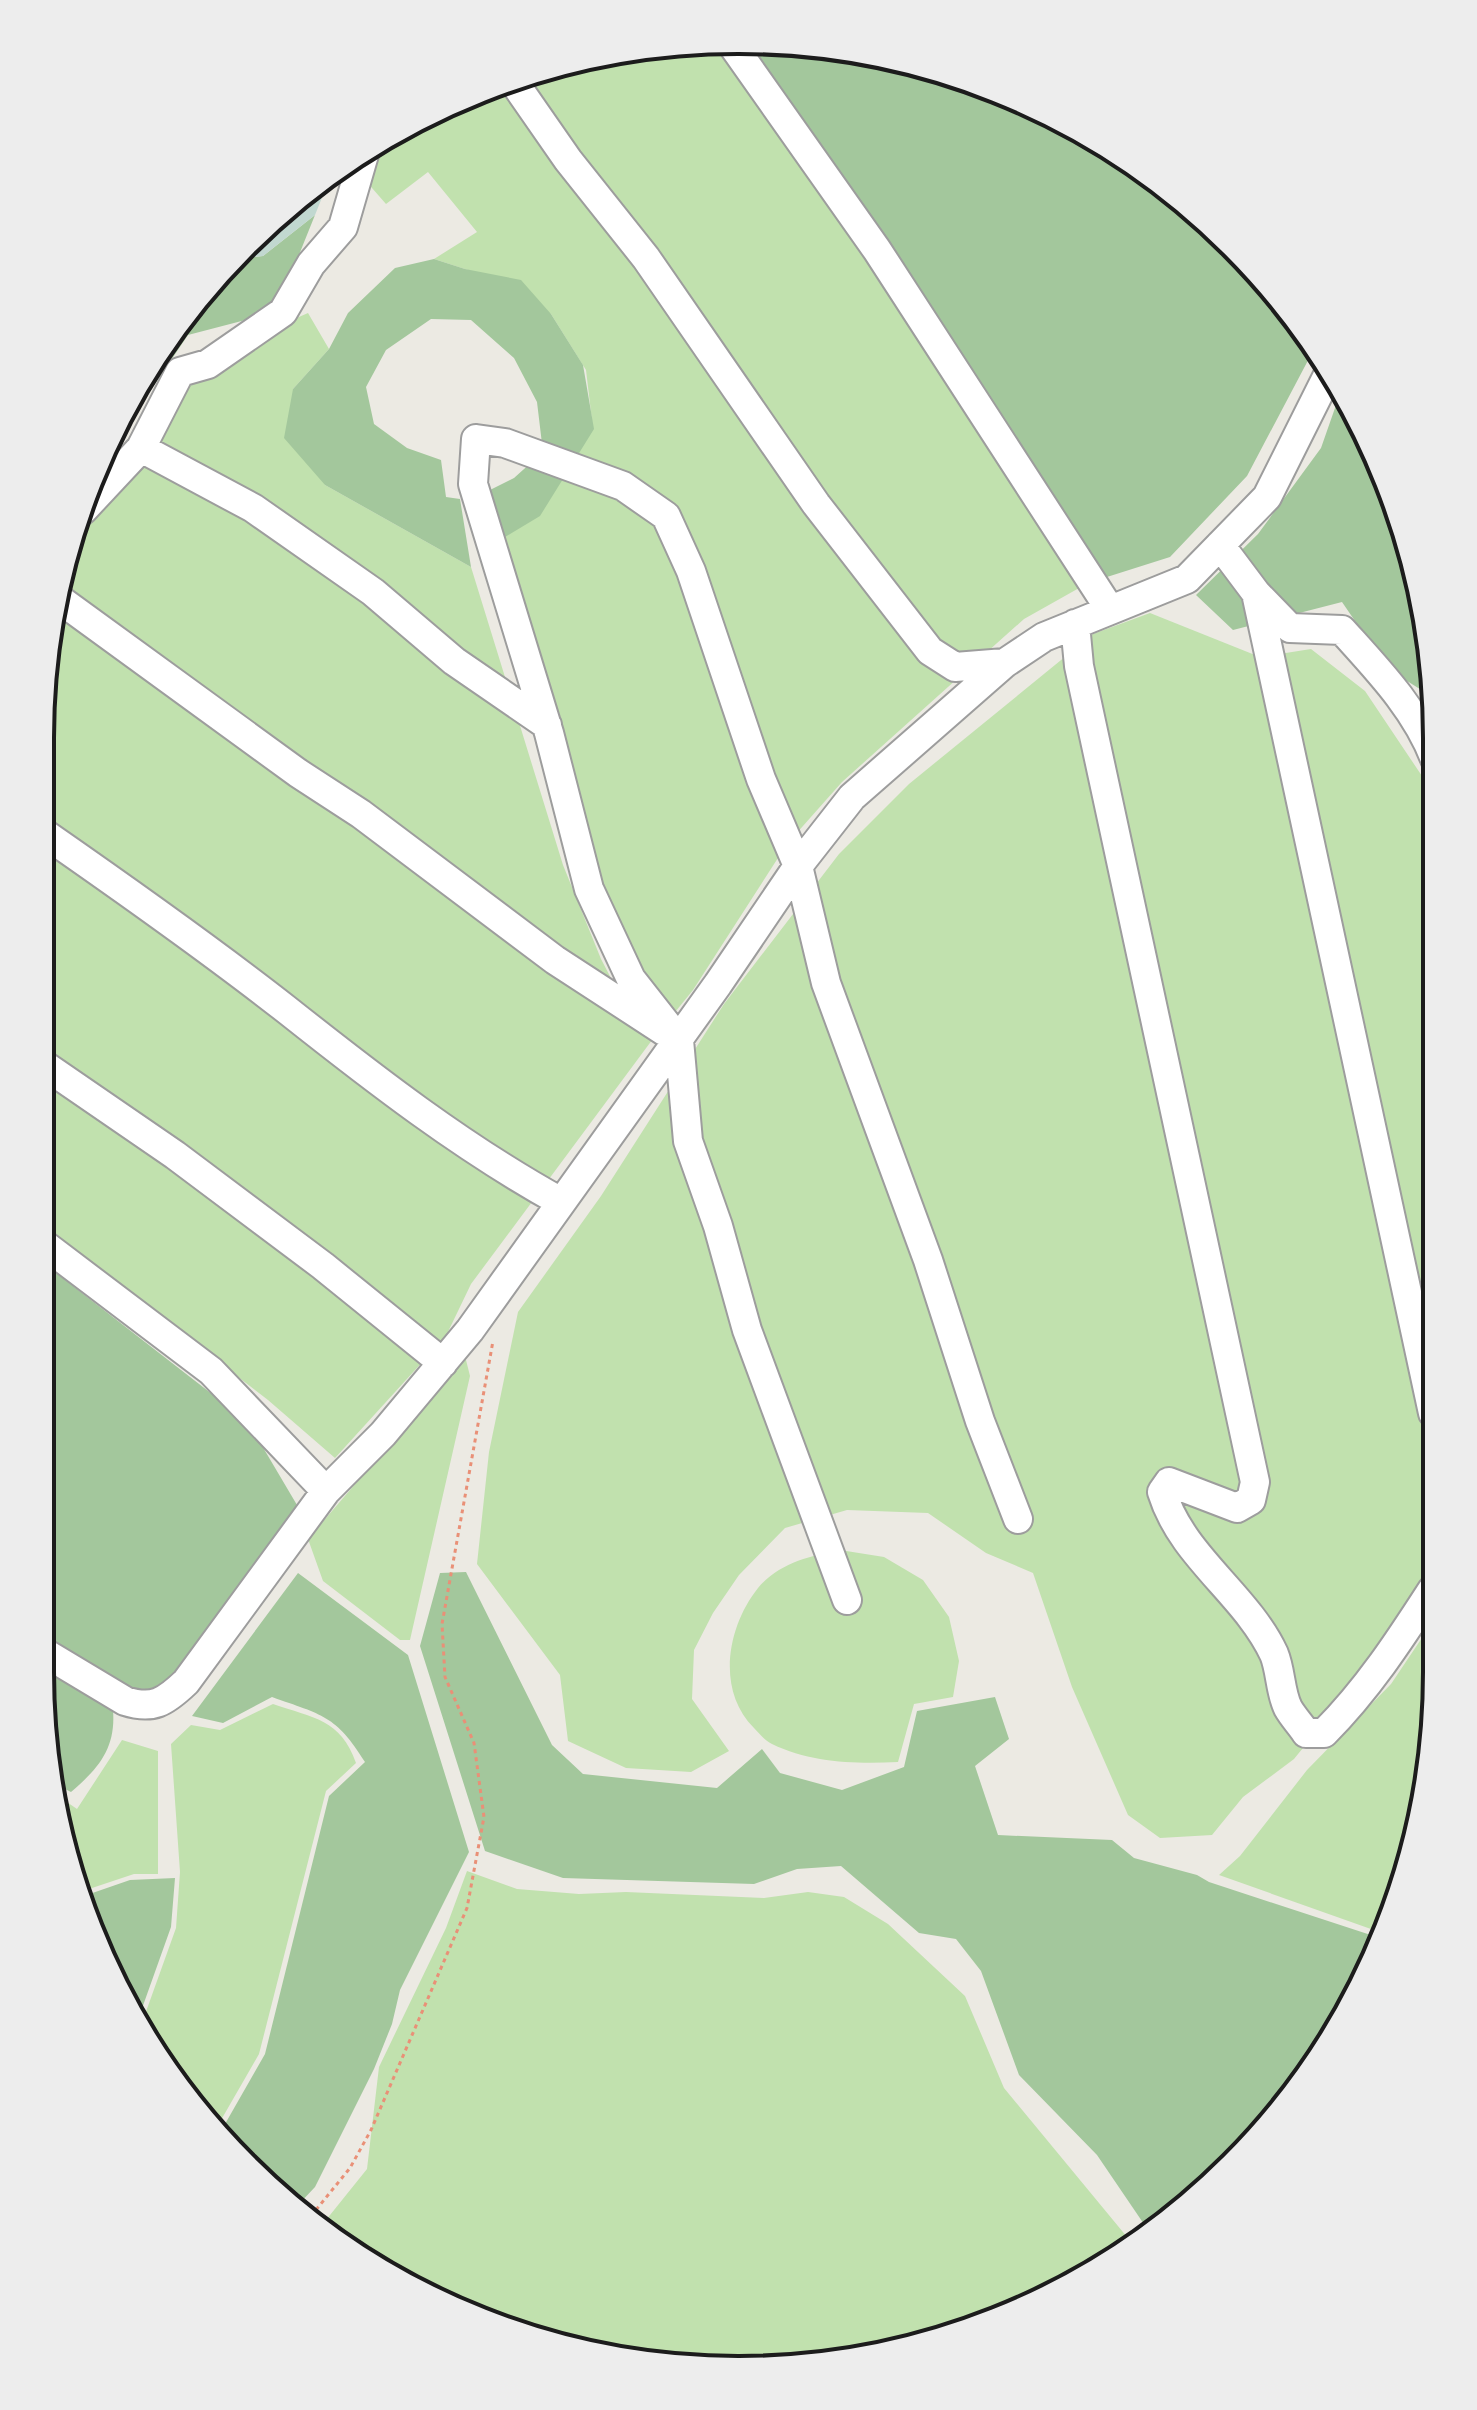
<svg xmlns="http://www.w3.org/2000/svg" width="1477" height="2410" font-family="'Roboto Condensed',sans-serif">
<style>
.grass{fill:#c1e1ae}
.forest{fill:#a3c79c}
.wetland{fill:#c1d8d0}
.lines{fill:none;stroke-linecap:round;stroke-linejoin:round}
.minor-casing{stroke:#9d9d9d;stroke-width:32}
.path{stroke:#e99077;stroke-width:3;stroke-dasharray:4 4;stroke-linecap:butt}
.minor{stroke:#fff;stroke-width:28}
.rim{fill:none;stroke:#1c1c1c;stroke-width:4}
</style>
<rect width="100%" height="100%" fill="#eceae3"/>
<!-- grass -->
<path class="grass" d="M723,44L1088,583L1024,619L842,782L787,844L693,990L667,1022L637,1008L485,549L593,429L586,370L551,314L471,271L434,259L477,232L428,172L386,204L365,180L367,150L389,134L514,77L647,46Z
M308,313L329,349L293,389L325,485L471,567L563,865L601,959L627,1009L658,1032L471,1284L446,1336L335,1458L268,1400L43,1226L46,648L77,530L156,443L199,361Z
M1150,613L1260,657L1311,649L1365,691L1422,776L1435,812L1432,1578L1388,1643L1294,1759L1243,1797L1212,1835L1160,1838L1128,1815L1072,1687L1033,1573L986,1553L928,1513L847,1510L785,1528L739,1575L713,1613L694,1650L692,1699L729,1751L691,1772L626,1768L568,1741L560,1675L477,1564L489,1452L518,1312L601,1196L724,1004L839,854L909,784L1093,634Z
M465,1356L470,1376L410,1640H400L323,1581L308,1539Z
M840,1550L884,1557L923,1580L949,1617L959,1661L953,1697L914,1704L898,1762C856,1764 811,1763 772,1744C765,1741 759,1733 754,1728C716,1690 727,1627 758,1588C779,1563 810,1556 840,1550Z
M1432,1623L1431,1762L1385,1934L1219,1875L1240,1856L1307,1770L1391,1684Z
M273,1704C313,1718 341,1719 356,1763L326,1791L259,2054L217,2127L184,2096L143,2020L176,1928L180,1872L171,1744L191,1725L220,1730Z
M122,1740L158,1751V1874H134L77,1893L61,1798L77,1809Z
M467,1871L517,1889L579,1894L626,1892L764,1898L808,1892L844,1897L888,1924L965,1996L1004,2088L1132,2243L963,2333L738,2370L514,2333L350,2252L322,2225L367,2169L379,2067L446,1928Z"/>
<!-- forest -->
<path class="forest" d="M784,41L919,64L1047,112L1163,184L1264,278L1314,349L1247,476L1170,557L1088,583L723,44Z
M315,215L276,312L188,335L92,477L184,314L235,259L263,256Z
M434,259L465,269L521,280L551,314L583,365L594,429L540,516L485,549L478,496L514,478L543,452L537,402L514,358L471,320L431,319L386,350L366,387L374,424L407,448L441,460L446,497L460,499L471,567L325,485L284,438L293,389L329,349L348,313L395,268Z
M1342,388L1413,557L1435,710L1423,691L1388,669L1342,602L1233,630L1196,595L1258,534L1321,448Z
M42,1262L248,1422L297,1505L175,1686L135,1701L40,1644L41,1427L50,1375L42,1332Z
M466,1572L552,1745L583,1774L717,1788L762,1749L780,1773L842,1790L904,1767L917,1711L995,1697L1009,1739L975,1766L998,1835L1112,1840L1134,1858L1197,1875L1209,1882L1383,1939L1293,2096L1163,2226L1150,2233L1097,2155L1019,2075L981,1971L956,1939L919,1933L841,1866L797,1869L754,1884L563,1878L485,1851L420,1646L440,1573Z
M298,1573L408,1655L469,1852L400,1990L392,2024L374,2069L315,2187L299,2204L221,2131L265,2054L329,1796L365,1762C336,1715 322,1715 272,1697L223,1723L192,1716Z
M45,1669L113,1710C116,1748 99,1768 71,1792L59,1786L40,1673Z
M175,1878L171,1927L140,2014L78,1898L130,1880Z"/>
<!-- wetland -->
<path class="wetland" d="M331,175L315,215L263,256L236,258L278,214Z
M42,1332L50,1375L41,1427Z"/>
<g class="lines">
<!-- minor casing -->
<g class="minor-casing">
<path id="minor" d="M731,43L877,250L1109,608
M511,78L568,160L646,258L816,504L930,651L955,667L1005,663
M141,448L253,508L373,592L454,661L547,725
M83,510L141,448L180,372L208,364L283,312L311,264L343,227L365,151
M1220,545L1256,593L1290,628L1342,630C1378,670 1416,709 1435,759
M1256,593L1433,1413
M59,599L298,773L361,814L555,960L664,1031
M1075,624L1079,666L1255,1482L1251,1500L1237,1508L1169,1482L1162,1492C1182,1557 1246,1594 1274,1654C1281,1671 1280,1692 1288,1708C1293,1717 1301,1725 1306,1733H1324C1367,1690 1399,1641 1432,1590
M45,834C127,891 208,948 287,1010C374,1079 463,1148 561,1202
M44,1065L175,1155L323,1266L443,1363
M42,1243L211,1371L326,1491
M847,1600L747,1330L718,1226L688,1141L679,1040L631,979L589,889L549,733L473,484L476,439L505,443L623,486L666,516L691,571L761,779L798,866L826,983L928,1260L980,1421L1018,1519
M40,1650L125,1701C153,1710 165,1702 186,1682L326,1491L383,1434L470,1330L718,984L798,866L852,797L1005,663L1044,637L1187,579L1267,497L1330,371"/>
</g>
<!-- path -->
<path class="path" d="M311,2216L350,2168L371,2130L467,1908L484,1817L474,1743L445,1677L442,1624L493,1341"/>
<!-- minor -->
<use href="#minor" class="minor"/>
</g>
<!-- crop -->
<path d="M0 0H1477V2410H0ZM738 54H739A684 684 0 0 1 1423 738V1672A684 684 0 0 1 739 2356H738A684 684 0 0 1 54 1672V738A684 684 0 0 1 738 54Z" fill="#ededed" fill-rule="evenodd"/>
<path class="rim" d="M738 54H739A684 684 0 0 1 1423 738V1672A684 684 0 0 1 739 2356H738A684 684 0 0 1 54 1672V738A684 684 0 0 1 738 54Z"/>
</svg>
